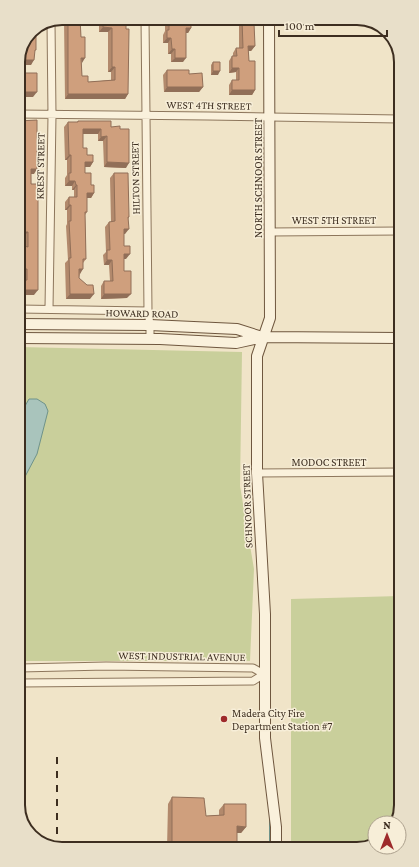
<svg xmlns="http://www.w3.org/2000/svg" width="419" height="867" font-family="'Crimson Pro',serif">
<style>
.green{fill:#c9cf9b}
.water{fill:#a9c4bc;stroke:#6f938a}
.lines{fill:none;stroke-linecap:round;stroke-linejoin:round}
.stream{stroke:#6f938a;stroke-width:2}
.street-casing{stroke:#8d765c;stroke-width:9}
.secondary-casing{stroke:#6f573f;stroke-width:12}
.street{stroke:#faf1dc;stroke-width:7}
.secondary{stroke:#faf1dc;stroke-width:10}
.rail{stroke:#3d2e20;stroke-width:2;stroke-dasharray:7 7;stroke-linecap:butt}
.wall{fill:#b2896c}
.shaded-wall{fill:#916f58}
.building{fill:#cf9f7d;stroke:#916f58}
.poi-dot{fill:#9e2a2b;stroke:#f7eed8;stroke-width:1.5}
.labels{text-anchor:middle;stroke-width:3;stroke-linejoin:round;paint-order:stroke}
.street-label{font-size:11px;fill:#3d2e20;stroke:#f7eed8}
.poi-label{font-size:11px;fill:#3d2e20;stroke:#f7eed8;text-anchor:start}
.rim{fill:none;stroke:#3d2e20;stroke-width:2}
</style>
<rect width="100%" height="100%" fill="#f0e4c8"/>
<!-- green -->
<path class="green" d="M19,347L242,352L240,486L254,569L250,661H20Z
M400,596L401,808L395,823H375V844L371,847H291V599Z"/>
<!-- water -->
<path class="water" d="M29,399H37L45,404L48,411L37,454L19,488V422L25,406Z"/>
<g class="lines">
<!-- stream -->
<path class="stream" d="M270,816V847"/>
<!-- street casing -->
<g class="street-casing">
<path id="street" d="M145,18L148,311L150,325V338
M18,114L208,116L399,119
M270,232L399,231
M19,309L148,311
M49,309L52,115L51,22
M257,473L400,472
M20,668L106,666L253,668L264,674L253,681L20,683"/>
</g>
<!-- secondary casing -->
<g class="secondary-casing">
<path id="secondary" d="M269,18L270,318L257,356V473L265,614V738L276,827V847
M19,324L150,325L237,329L262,337
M19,338L160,339L236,343L264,337L399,338"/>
</g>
<!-- street -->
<use href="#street" class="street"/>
<!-- secondary -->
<use href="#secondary" class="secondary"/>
<!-- rail -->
<path class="rail" d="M57,848V755"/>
</g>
<!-- wall -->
<path class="wall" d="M66,18H80L82,76L88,82L111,80V72H108V32H99V18H96H124L128,94L125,99H65L64,20Z
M163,18H191V28L188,33H186L183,62H171V54H168V43H163V35L165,31V18Z
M232,18H248V24L255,46L251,51H248L249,61L255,90L252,95H229V85L232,80H236V72L229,73V61L232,56H233V53L236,48H239V24H232Z
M31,31L34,52L31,65H19V58Z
M213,62L218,75H211V65Z
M167,70L189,74L203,87L199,92H164L163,75Z
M37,120L34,174H31L34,295H24L21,299H19V281L23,280V274H20L21,251L24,246V236H19V196H18L19,135L18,121Z
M78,121L111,127L120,129L126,168L104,167L103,141H98V134H83V148L87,155L93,162L90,167H85V173L91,185L94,193L91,198H87V212L85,215L86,259L83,263L80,274L79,278L90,299H66L65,263L68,260L66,226L67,224V210H65V202L69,197H74V190H72V186H65V178L67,175V160H65L64,127L68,122H77Z
M114,173L129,217L128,219L125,234H124V246L126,259H124V271L127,298L101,299V286L104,281H110L109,265H104L103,255L106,252L105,227L109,222H111L110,178Z
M172,797L206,816L219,815V810L224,804L246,827L241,833H237V848H167L168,804Z"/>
<!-- shaded-wall -->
<path class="shaded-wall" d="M235,19H242L239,24H232Z
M103,27L112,28L108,32H99Z
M186,28H191L188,33H183Z
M167,38H171L168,43H163Z
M248,46H255L251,51H245Z
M172,49H175L171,54H168Z
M81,58H85L82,63Z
M175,58H186L183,62H171Z
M22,60H34L31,65H19Z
M112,67H115L111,72H108Z
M232,68H239L236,72L229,73Z
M213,71H220L218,75H211Z
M167,87H203L199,92H164Z
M232,90H255L252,95H229Z
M25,92H37L33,97H24L22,100H18V95Z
M68,94H128L125,99H65Z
M83,129H101L98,134H80Z
M18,130H22L19,135H18Z
M107,136L103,141H98L101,137Z
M69,155H71L67,160H65Z
M85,162H93L90,167H81Z
M107,162L129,163L126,168L104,167Z
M31,169H37L34,174H28Z
M69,181H75L72,186H65Z
M76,185H77L74,190H72Z
M20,191H23L18,196V194Z
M87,193H94L91,198H83Z
M69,205H71L67,210H65Z
M124,229H129L125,234H121Z
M19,232H28L24,236H19Z
M124,254H130L126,259H121Z
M107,260H112L109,265H104Z
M24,269H27L23,274H20Z
M79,269H83L80,274Z
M25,290H38L34,295H24L21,299H19V294Z
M70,294H94L90,299H66Z
M104,294H131L127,298L101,299Z
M237,826L246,827L241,833H233Z
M172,847L214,848H171Z"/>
<!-- building -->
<path class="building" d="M68,18H80L81,37H85V58H81L82,76H88V82L115,80V67H112V28L103,27V18H124V23H126V29H129L128,94H68Z
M169,18H191V28H186V58H175V49H172L171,38H167V30H169Z
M235,18H248V24L254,23L255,46H248L249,61H255V90H232V80H239V68H232V56H237L236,48H243L242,19H235Z
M36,29V50H35L34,60H22V52H21L31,31Z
M213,62H220V71H213Z
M167,70H189V74L202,73L203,87H167Z
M22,73H37V92H25V95H18V77H22Z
M37,120V169H31V184H38V290H25V294H19V281L27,280V269H24V246L28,247V232H19V221H23V191H20V182H18V154H22V130H18V121Z
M78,121H111V127L120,126V129H129V163L107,162V136L101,137V129H83V148H87V155H93V162H85V173H91V185H94V193H87V212H85L86,259H83V269H79V278L87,285H93L94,294H70L69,258H71L69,221H71V205H69V197H77V185H76L75,181H69V173H71V155H69L68,122H78Z
M114,173H128L129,217H128L129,229H124V246H130V254H124V271H131V294H104V281H113L112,260H107V250H110L109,222L115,221Z
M172,797L204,798L206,816L224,815V804H246V827L237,826V848L172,847Z"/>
<!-- markers -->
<circle class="poi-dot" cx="224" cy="719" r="4"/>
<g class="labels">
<!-- street labels -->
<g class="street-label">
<text transform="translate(209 105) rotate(1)" y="4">WEST 4TH STREET</text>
<text transform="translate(40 166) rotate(-89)" y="4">KREST STREET</text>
<text transform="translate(135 178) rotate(-91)" y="4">HILTON STREET</text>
<text transform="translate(258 178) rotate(-90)" y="4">NORTH SCHNOOR STREET</text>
<text x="334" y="224">WEST 5TH STREET</text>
<text transform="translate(142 313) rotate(1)" y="4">HOWARD ROAD</text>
<text x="329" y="466">MODOC STREET</text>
<text transform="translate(247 506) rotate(-92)" y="4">SCHNOOR STREET</text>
<text transform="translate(182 656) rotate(1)" y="4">WEST INDUSTRIAL AVENUE</text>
</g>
<!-- poi labels -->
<g class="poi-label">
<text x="232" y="717">Madera City Fire<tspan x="232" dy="13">Department Station #7</tspan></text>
</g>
</g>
<!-- crop -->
<path d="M0 0H419V867H0ZM62 25H357A37 37 0 0 1 394 62V805A37 37 0 0 1 357 842H62A37 37 0 0 1 25 805V62A37 37 0 0 1 62 25Z" fill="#e8dfc9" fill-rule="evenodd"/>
<path class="rim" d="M62 25H357A37 37 0 0 1 394 62V805A37 37 0 0 1 357 842H62A37 37 0 0 1 25 805V62A37 37 0 0 1 62 25Z"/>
<!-- north arrow -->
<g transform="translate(387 835)"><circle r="19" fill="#f7eed8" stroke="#ada18e"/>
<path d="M0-3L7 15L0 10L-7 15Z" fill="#9e2a2b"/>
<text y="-6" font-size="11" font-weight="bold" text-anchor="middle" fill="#3d2e20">N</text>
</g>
<!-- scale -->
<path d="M279 30v6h108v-6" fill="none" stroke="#3d2e20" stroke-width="2"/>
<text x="285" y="30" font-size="12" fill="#3d2e20" stroke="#f7eed8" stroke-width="3" paint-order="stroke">100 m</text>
</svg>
